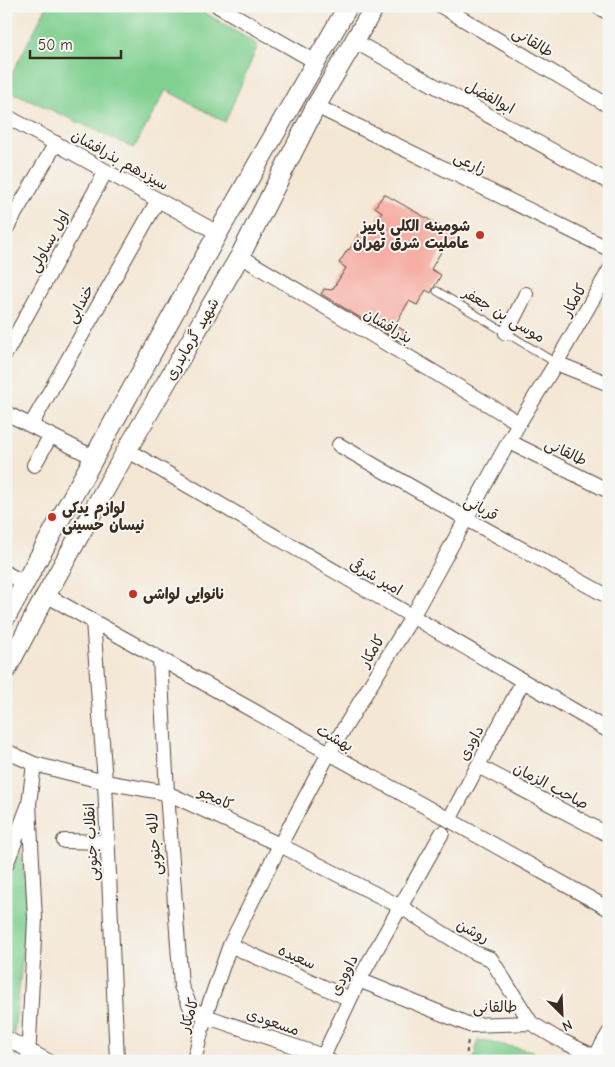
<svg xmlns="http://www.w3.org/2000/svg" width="615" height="1067" font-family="'Comic Neue','Playpen Sans Arabic',sans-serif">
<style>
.green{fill:#80d090;stroke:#5e7d57}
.building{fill:#f6aea4}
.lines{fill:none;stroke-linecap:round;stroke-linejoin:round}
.lane-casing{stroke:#574639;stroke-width:9}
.street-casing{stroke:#574639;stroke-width:16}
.secondary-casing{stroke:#574639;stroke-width:21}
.path{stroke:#574639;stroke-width:2;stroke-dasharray:4 4;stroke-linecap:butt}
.lane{stroke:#fff;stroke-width:7}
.street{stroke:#fff;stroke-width:14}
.secondary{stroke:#fff;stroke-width:19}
.poi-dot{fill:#c8321e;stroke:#f6f6f2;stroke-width:2}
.labels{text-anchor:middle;stroke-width:4;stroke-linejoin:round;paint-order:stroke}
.street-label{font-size:15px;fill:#3b2a1e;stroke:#f6f6f2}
.poi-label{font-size:15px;font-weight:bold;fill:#3b2a1e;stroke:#f6f6f2;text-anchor:start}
</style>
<rect width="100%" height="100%" fill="#f6f6f2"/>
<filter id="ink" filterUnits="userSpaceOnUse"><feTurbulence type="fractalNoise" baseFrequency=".02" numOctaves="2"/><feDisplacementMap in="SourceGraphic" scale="10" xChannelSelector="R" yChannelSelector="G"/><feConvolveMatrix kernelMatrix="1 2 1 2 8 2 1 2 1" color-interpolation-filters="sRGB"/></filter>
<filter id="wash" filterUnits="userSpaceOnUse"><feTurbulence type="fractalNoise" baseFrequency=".0096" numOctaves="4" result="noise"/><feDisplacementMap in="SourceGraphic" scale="20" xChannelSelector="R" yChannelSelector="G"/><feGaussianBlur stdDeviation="1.12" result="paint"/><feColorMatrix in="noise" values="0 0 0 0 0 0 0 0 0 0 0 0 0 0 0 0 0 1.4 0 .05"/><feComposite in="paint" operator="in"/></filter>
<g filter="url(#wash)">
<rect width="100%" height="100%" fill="#f4e7d5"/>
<!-- green -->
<path class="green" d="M47,6H194L258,45L225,122L166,90L134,148L6,89V85Z
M18,843L29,898L14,1034L6,1030V878Z
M478,1040L532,1051L546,1061H474Z"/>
<g id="blocks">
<!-- building -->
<path class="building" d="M384,194L460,237L453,249L445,245L431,269L441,275L431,293L426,290L417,305L409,301L395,325L405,331L399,341L321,294L324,289L332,290L346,268L339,263L348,249L349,250L360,233L368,234L382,212L375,207Z"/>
</g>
</g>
<g filter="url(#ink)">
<use href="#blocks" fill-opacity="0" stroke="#574639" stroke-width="1"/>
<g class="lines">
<!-- lane casing -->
<g class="lane-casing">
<path id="lane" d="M437,291L556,363"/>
</g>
<!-- street casing -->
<g class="street-casing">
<path id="street" d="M218,6L316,62
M441,6L609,106
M597,6L609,13
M354,41L609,182
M316,106L609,249
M6,116L218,233
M6,229L56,143
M240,256L519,423
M506,333L526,294
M6,353L106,171
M556,363L609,384
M6,413L95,458
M31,425L158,200
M510,442L609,491
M339,445L467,519L609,597
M127,450L609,731
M34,465L51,435
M6,573L24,583
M46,595L609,909
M93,621L105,782L117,1061
M160,659L167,793L181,986L191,1008L205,1016L323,1056L330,1061
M6,751L34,764L105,782L167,793L280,845L401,907L473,952L491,959L531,1023
M478,766L609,835
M449,820L523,681
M64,841L108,842
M6,865L29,804L34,764
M230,945L350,999
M359,980L470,1025L531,1023L556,1038L595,1057L592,1061
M6,1038L48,1061
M595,1057L609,1033
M28,1061L35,919L29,804
M194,1061L205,1016L230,945L280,845L329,753L412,617L519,423L556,363L609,271
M321,1061L359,980L442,833"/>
</g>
<!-- secondary casing -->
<g class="secondary-casing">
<path id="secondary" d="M6,617L218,233L348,6
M6,670L46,595L127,450L240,256L316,106L375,6"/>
</g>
<!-- path -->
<path class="path" d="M466,1061L468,1038"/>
<!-- lane -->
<use href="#lane" class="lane"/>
<!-- street -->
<use href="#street" class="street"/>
<!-- secondary -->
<use href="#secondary" class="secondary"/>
</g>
</g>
<!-- markers -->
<g class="poi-dot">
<circle cx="480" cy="235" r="5"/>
<circle cx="52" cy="517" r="5"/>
<circle cx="133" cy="594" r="5"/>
</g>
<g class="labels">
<!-- street labels -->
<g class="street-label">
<text transform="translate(533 42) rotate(31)" y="5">طالقانی</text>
<text transform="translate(490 97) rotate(29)" y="5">ابوالفضل</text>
<text transform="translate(120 160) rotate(29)" y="5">سیزدهم بذرافشان</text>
<text transform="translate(470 163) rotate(26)" y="5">زارعی</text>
<text transform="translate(49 241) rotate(-61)" y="5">اول یساولی</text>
<text transform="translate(574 300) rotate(-60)" y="5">کامکار</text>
<text transform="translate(80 304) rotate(-61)" y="5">خندابی</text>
<text transform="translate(504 315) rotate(31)" y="5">موسی بن جعفر</text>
<text transform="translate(388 326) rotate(31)" y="5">بذرافشان</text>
<text transform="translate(192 339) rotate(-60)" y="5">شهید گرمابدری</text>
<text transform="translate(566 452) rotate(26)" y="5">طالقانی</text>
<text transform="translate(481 508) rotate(29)" y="5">قربانی</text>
<text transform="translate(376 577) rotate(30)" y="5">امیر شرقی</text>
<text transform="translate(372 651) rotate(-59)" y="5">کامکار</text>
<text transform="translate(335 738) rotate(29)" y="5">بهشت</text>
<text transform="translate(471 743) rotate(-62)" y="5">داودی</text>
<text transform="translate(551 786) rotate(28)" y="5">صاحب الزمان</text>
<text transform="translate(216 798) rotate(25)" y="5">کامجو</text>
<text transform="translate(91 842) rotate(-93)" y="5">انقلاب جنوبی</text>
<text transform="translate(154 844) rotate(-94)" y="5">لاله جنوبی</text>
<text transform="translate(473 931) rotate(28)" y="5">روشن</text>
<text transform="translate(297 957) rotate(24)" y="5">سعیده</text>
<text transform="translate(344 975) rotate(-63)" y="5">داوودی</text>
<text x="495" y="1012">طالقانی</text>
<text transform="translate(189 1015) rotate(-73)" y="5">کامکار</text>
<text transform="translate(273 1022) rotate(19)" y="5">مسعودی</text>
</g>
<!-- poi labels -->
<g class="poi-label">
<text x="470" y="231" text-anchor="end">شومینه الکلی پاییز<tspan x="470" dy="17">عاملیت شرق تهران</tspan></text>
<text x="62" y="513">لوازم یدکی<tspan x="62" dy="17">نیسان حسینی</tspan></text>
<text x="143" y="599">نانوایی لواشی</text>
</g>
</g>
<!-- margin -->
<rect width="615" height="1067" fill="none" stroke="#f6f6f2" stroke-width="25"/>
<!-- north arrow -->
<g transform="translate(562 1014) rotate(156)" stroke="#f6f6f2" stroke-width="4" paint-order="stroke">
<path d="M0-4L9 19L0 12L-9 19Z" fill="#3b2a1e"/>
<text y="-8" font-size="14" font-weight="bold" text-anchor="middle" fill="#3b2a1e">N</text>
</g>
<!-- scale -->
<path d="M30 50v8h91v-8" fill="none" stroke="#3b2a1e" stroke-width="2.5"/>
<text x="38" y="50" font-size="15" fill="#3b2a1e" stroke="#f6f6f2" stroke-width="4" paint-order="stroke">50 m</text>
</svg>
